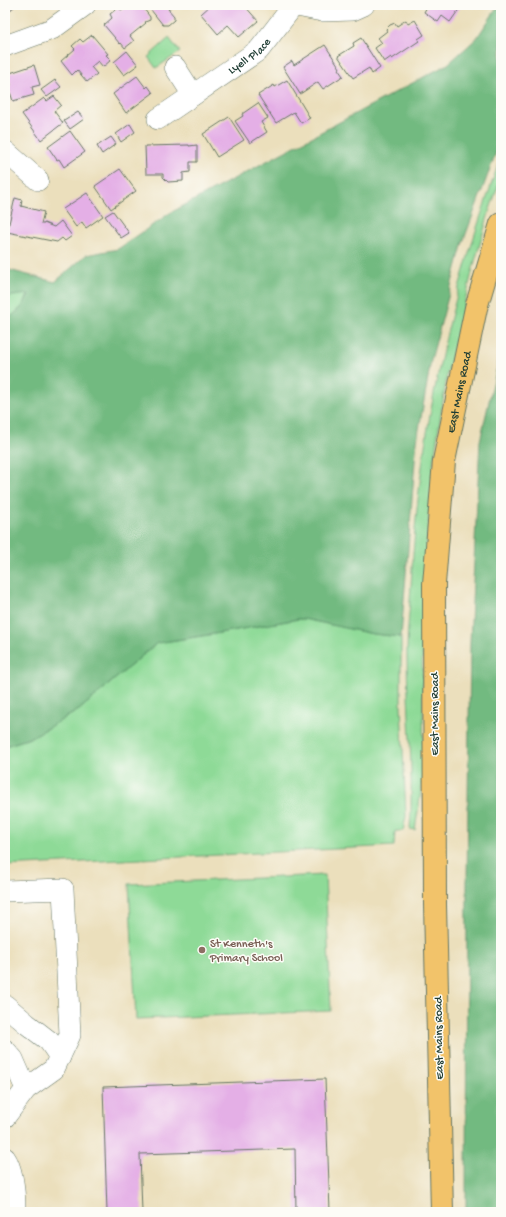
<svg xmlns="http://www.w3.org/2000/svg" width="506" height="1217" font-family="'Gochi Hand',sans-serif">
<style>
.green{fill:#8eda97;stroke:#568c66}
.forest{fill:#72ba80;stroke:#487c5a}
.building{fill:#e4afe6}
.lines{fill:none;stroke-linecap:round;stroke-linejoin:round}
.minor-casing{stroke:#667664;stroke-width:22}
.major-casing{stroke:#667664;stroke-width:24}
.minor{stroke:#fff;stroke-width:21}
.major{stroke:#f2c36a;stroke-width:22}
.education-dot{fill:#8d6e63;stroke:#fdfcf7;stroke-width:1.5}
.labels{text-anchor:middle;stroke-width:3;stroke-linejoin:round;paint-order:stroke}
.street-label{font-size:12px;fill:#1f3d34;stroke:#fdfcf7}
.education-label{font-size:12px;fill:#785e54;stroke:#fdfcf7;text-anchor:start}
</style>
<rect width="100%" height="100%" fill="#fdfcf7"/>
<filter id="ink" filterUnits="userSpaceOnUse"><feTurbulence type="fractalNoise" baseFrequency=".025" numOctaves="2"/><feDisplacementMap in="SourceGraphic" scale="8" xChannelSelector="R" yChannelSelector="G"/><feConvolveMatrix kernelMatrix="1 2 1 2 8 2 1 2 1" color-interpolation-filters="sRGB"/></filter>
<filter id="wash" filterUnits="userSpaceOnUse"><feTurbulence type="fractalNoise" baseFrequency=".012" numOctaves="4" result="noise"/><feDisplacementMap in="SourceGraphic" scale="16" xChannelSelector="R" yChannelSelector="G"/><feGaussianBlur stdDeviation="0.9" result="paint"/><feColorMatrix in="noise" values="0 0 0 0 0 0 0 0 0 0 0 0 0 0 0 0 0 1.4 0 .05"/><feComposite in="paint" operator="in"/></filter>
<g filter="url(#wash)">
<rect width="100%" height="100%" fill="#ebdfbc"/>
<!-- green -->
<path class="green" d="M169,38L180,52L156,68L148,57Z
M501,157V178L490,209L473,268L447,375L433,465L426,550L422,636L424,772L415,830L410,829C414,770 407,710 407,651C407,629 410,607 411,586C415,511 424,437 440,364C455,294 477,224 501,157Z
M29,293L22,307L5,322V299L12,296Z
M298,619H304L373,634L401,637V706L406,816L403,831H395L394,846L5,866V746L30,738L79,710L157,643L214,634Z
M325,875L331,1011L136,1019L129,884Z"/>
<!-- forest -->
<path class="forest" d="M499,5H501V139L463,242L431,360L417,441L415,461L401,637L373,634L304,619H298L214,634L157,643L79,710L30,738L5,746V322L22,307L29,294L12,296L5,299V269L55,282L86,255L118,249L170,213L448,64L476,39Z
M501,349V1212H466L467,884L470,643L480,441Z"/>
<g id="blocks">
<!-- building -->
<path class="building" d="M5,5H13L14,7L5,14Z
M128,5H141L150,17V20L145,22L146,23L130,36L134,41L125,48L121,43L120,44L104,25L112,18L110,14L119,7L121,10Z
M147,5H173L168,9L174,16V20L168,25H163Z
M211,5H244L258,21L239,37L228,25L218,34L201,14Z
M428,5H462L450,22L442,16L438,22L424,12Z
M406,20L408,24L415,20L424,35L418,39L419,41L392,59L391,57L384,62L375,48L382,43L378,38L387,31L386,29L390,25L395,23L397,26Z
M92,35L108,54L106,55L111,60L103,67L98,61L91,67L97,74L87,82L77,70L72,75L61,61L75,49L72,46L80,39L83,42Z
M361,38L380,68L372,74L369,68L353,78L338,56L354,46L353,43Z
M325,45L340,68L338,69L343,76L323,89L318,82L300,94L283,67L292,61L294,65Z
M127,51L138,65L124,75L114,62Z
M34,65L40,85L32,87L34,95L13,101L8,86L11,85L7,74Z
M137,76L146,88L148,86L153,93L126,113L113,94Z
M55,80L61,87L47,97L41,90Z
M287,80L310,118L301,123L294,112L276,123L258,95L274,85L275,87Z
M54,96L61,105L54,111L63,123L41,140L22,114L44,98L47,101Z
M258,103L268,118L261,122L267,132L250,143L235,121L243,116L242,114Z
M78,112L84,119L70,129L64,121Z
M229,117L244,140L217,157L203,134Z
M130,124L135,132L121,142L116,134Z
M70,131L85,152L64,167L59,159L57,160L48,147Z
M111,137L116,144L102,154L97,146Z
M189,145V146L197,145V162H190V172L183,173V181L168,182L163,177V174H146L145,146Z
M120,169L136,191L111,209L95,186Z
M87,193L103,216L86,228L82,222L76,227L63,209Z
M15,198L22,200L21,206L44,212L41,224H44V223L54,227L61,221L72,236L65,241L62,238L57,242L7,232Z
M113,211L129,233L121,238L105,216Z
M325,1079L330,1211L296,1212L295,1149L140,1154L142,1212H107L103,1087Z"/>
</g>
</g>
<g filter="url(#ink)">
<use href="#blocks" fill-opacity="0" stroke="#667664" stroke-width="1"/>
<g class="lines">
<!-- minor casing -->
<g class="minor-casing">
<g id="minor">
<path d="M292,5L322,11L353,10L364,5"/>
<path d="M5,46L52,29L85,5"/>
<path d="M175,67L193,95"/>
<path id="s1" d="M158,119L259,50L293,6"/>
<path d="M5,151L38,180"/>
<path d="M5,891L63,889L70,1035L54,1069L26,1089L5,1117"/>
<path d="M5,1005L27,1024L49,1041L60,1057"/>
<path d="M5,1050L13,1059L26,1089"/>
<path d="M5,1158C14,1171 15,1196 15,1212"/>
</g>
</g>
<!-- major casing -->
<g class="major-casing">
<g id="major">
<path id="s2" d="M442,1212L435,904L434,584L444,461L476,308L501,224"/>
</g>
</g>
<!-- minor -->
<use href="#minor" class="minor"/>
<!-- major -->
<use href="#major" class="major"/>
</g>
</g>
<!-- markers -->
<circle class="education-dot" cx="202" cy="950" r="4"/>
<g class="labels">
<!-- street labels -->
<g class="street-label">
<text dy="4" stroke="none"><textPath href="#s1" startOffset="111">Lyell Place</textPath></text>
<text dy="4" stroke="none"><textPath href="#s2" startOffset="822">East Mains Road</textPath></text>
<text transform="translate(434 714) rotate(-90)" y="4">East Mains Road</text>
<text transform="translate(438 1038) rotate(-91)" y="4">East Mains Road</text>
</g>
<!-- education labels -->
<g class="education-label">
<text x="210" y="947">St Kenneth's<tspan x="210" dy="14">Primary School</tspan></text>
</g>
</g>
<!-- margin -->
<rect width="506" height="1217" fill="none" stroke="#fdfcf7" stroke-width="20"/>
</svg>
